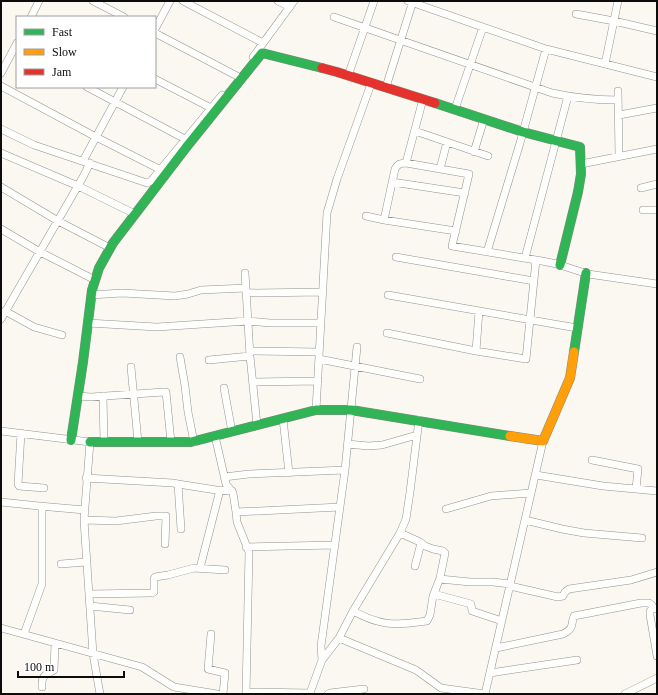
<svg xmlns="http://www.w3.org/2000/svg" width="658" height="695" font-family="Georgia,serif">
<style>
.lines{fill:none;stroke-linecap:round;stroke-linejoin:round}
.street-casing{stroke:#93928f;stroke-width:8}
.fast-casing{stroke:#8a8985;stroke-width:10}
.slow-casing{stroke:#8a8985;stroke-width:10}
.jam-casing{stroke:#8a8985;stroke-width:10}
.street{stroke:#fefefd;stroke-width:7}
.fast{stroke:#30b455;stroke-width:9}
.slow{stroke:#ff9f0a;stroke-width:9}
.jam{stroke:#e5322d;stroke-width:9}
</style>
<rect width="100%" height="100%" fill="#faf8f0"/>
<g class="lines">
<!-- street casing -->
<g class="street-casing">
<path id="street" d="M93,1L124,17
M183,1L263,43
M278,1L290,7
M408,1L546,49L657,77
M576,14L614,21L657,31
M31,17L39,1
M334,17L552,93C575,98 595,100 618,100
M155,29L170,1
M155,33L237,76
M253,57L294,1
M605,64L618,1
M1,73L17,43
M348,76L374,1
M155,79L211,108
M1,86L96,137L161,170
M87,87L185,139
M386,87L413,1
M618,91L619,156
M455,109L483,27
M619,115L657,108
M1,129L34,145L147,183L151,181L222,95
M415,131L488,156
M474,152L484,119
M1,153L78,186L135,214
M83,161L123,87
M406,163L423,99
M581,164L657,149
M440,169L447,142
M392,182L465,193
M1,187L58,221L110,248
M641,188L657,184
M643,210H657
M366,216L384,220L456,231
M384,220L395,169C398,164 400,163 406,163L469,174L452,246L542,261L557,264L588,274L657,284
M1,229L40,252L95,280
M487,252L520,143L546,49
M396,257L534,281
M525,258L568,96
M245,273L250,356L257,425
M246,293L323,292
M91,295L122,293L175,296L188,294L201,290L246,288
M388,295L577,328
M5,311L34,327L62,335
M1,319L83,177L90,163
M88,323L157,327L248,321L270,323H321
M387,333L476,351L526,359L536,260
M357,347L345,470L321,646L322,660L339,638L416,670L441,688L485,694
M250,351L319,352
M476,351L479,311
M180,357L185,386L188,412L194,442
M319,359L420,379
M209,360L250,356
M131,367L138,442
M253,382L318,381
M224,388L232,432
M78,396L91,397L164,392H166L171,442
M103,396L104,442
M316,410L327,213L337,179L371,84
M283,419L289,473
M1,431L90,442L84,520L93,654L100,694
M21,433L18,484L19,486L44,488
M215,436L226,484L233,493L236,512
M348,444L368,446L382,445L417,435
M592,460L638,469L636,489
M536,475L603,486L657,491
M224,477L249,474L345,470
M86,478L173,483L178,484L216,490L232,491
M178,484L181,529
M1,502L39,506L85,510
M446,509L491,496L531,493
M84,520L116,521L156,516H166L165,544
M525,520L562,529L584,533L642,538
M246,547L335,545
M61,564L86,562
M415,566L421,543
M200,568L220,490
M440,579L470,582H493L510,584
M510,586L558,597L563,596L565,592L569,589L631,580L657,572
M89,594L152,593L154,592V579L155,577L168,575L194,568L225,570
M434,594L471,604L472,611L502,621
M90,606L130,610
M657,608L652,609L650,611V615L657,656
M353,611C361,615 368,619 377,621C393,626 410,623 427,621L430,615L433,596L440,578L445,553L443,551L433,549L425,546L420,542L400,533
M1,628L142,667L174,687L217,694
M24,634L42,584V506
M211,634L208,669L225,673L223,694
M339,638L353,611L400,533L406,519L410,492L419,420
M496,648L563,634C575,627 570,627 574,616L641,603H649L652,605V609
M490,673L577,660
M42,687C41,675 46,675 54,670L55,643
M246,692L310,693L322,660
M246,694L249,552L237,522L236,512L340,507
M328,694L330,693L364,689
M485,694L543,441
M625,694L657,678"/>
</g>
<!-- fast casing -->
<g class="fast-casing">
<path id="fast" d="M435,103L523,132L580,147L581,174L578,192L560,265
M574,352L586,273
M71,440L83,362L92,290L99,268L113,243L188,145L262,53L322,68
M90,442H191L316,410H351L510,436"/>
</g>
<!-- slow casing -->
<g class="slow-casing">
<path id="slow" d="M510,436L543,441L570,378L574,352"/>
</g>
<!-- jam casing -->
<g class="jam-casing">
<path id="jam" d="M322,68L337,72L435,103"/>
</g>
<!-- street -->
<use href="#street" class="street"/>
<!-- fast -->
<use href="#fast" class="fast"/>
<!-- slow -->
<use href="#slow" class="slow"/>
<!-- jam -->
<use href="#jam" class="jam"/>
</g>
<!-- border -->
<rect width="658" height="695" fill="none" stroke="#0c0c0c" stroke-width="4"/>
<!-- legend -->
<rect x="16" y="16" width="140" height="72" fill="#ffffff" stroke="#9e9e9e"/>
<rect x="24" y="29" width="20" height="6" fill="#30b455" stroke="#9e9e9e"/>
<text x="52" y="36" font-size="12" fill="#0c0c0c">Fast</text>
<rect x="24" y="49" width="20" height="6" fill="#ff9f0a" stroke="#9e9e9e"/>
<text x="52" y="56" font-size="12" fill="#0c0c0c">Slow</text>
<rect x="24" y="69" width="20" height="6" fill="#e5322d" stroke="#9e9e9e"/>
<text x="52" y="76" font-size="12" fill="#0c0c0c">Jam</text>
<!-- scale -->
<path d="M18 671v6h106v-6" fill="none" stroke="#0c0c0c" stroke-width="2"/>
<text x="24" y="671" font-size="12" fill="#0c0c0c" stroke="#ffffff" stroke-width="3" paint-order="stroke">100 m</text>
</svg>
